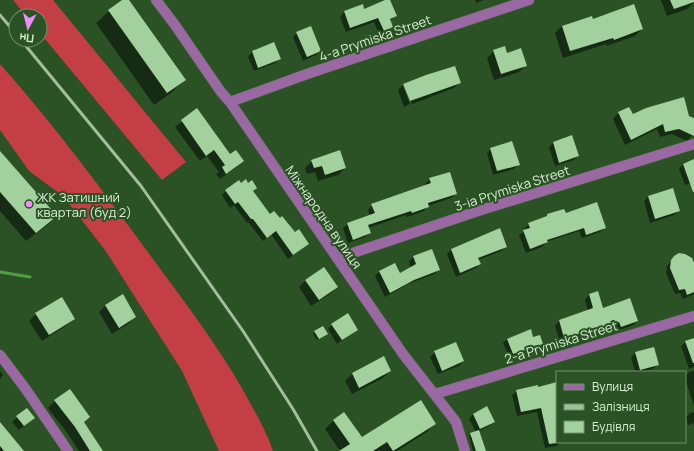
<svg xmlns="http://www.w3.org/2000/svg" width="694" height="451" font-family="Manrope,sans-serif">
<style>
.forest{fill:#c33e45}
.shadow{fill:#0007}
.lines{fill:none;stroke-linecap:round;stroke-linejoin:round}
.stream{stroke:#509f42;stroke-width:3}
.building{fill:#a3d19d}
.minor-casing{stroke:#496e44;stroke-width:11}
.minor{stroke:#9a68a2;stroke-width:10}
.rail{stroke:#a2be9d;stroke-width:3}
.poi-dot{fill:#eb8dfc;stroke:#2a5224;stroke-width:1.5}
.labels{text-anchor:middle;stroke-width:4;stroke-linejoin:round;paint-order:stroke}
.street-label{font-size:13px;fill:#d8efd4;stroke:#2a5224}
.poi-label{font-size:13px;fill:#d8efd4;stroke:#2a5224;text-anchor:start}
</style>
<rect width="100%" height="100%" fill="#2a5224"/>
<!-- forest -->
<path class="forest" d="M13,0H53L186,162L162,180L40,33V16H26Z
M0,64C59,130 111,202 164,274C196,317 229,362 254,410C261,423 268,436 273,451H219L182,371L105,250L63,196L29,171L0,130Z"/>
<!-- shadow -->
<path class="shadow" d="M124,0H127L184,80L171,93L154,105L96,23L109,11Z
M387,0H389L396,16L389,21L392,26L387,31L379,34L374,22L346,32L340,17L344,12L364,10Z
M475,0H484L476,3Z
M661,0H693L694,2L687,9L667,16Z
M593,20L642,29L635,36L607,46L606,44L563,58L555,33L562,26Z
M297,33L320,51L316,55L303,61L293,37Z
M274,44L280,58L275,63L254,71L248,57L252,52Z
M494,51L506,54L526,65L519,72L494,80L487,58Z
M460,82L454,88L412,104L405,86H403L410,104L404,107L398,90L404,84Z
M628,108L632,116H689L694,119V133L687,141L672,134L660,137L657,129L625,145L613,119L618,113Z
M197,110L230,155L243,161L236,167L220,179L216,174L219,172L207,156L200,161L175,127Z
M553,143L578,156L574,160L555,166L549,147Z
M491,149L519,164L514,169L493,175L487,153Z
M0,153L56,216L47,225L26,241L0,211Z
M694,160V182L685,185L679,169L683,164Z
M312,161L345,168L338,175L318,181L315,172L307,174L305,168Z
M430,179L456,194L451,198L428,206L424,211L407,217L406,215L368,228L370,233L365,237L348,243L343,228L348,224L370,216L368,210L372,205L426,186L425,184Z
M672,189L679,211L674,215L650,223L644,201L648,197Z
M226,191L252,192L270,216L308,244L288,259L271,234L263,241L248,222L247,223L234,205L230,208L222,195Z
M547,215L604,228L600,232L582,238L579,231L546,242L542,247L526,253L519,235L525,231L524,229L529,224L544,219Z
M479,239L506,246L501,251L478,260L480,263L476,268L456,277L447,254L451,250Z
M413,257L439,270L434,274L408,284L385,297L375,276L379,272L394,264L399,274L411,268L409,262Z
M675,257L694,266V294L683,299L680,293L675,294L666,273L667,266Z
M306,280L337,287L330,294L311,306L299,287Z
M597,293L602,309L637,321L633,325L616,331L614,326L560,342L555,326L559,321L588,311L585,300L589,295Z
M106,305L135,317L128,324L112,334L99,312Z
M36,314L74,319L67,325L42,341L29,321Z
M332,325L357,329L337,344L328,329Z
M315,332L325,335L317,340L313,334Z
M533,338L542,343L538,347L509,357L503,343L507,339Z
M694,339V367L689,369L681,346L686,342Z
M435,352L463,361L459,366L438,374L430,357Z
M636,353L658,364L653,369L641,372H635L631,357Z
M383,358L390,371L383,378L352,394L345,381L352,374Z
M0,371L3,375L0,379Z
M694,371V406L685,379V376L689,372Z
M557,383V442H560L557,446L545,448L537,412L517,416L512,395L517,391L538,388Z
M55,401L83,422L102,451H79L68,434L48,408Z
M27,409L34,418L19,430L12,422Z
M694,412V427L693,423L688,425L686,417L690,413Z
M344,413L362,438L435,424L427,432L397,451H379L378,450L376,451H340L325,429L333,421Z
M473,414L494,422L489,426L479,431L483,451H473L469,436L476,432L469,419Z
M0,431L23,451H0Z"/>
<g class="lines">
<!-- stream -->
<path class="stream" d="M0,272L30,277"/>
</g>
<!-- building -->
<path class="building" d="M122,0H129L186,80L167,93L108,10Z
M385,0H390L397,16L390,19L393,27L384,31L378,18L350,28L344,11L363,4L364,9Z
M670,0H694V2L674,9Z
M634,4L643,29L614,40L613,38L570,51L562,26L592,16L593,19Z
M311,26L321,51L307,57L296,32Z
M274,42L281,59L258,68L252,51Z
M505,46L507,53L521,48L527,66L501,74L493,50Z
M455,66L461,83L410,101L403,84L426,75Z
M684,97L689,116L694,118V136L679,129L665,132L663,124L631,140L618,112L629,107L633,114L646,108Z
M197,108L230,154L236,150L244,161L226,174L222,167L225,165L214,150L206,156L181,120Z
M572,135L579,156L559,163L553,142Z
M512,141L520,165L497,171L490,148Z
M340,150L346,168L325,175L322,166L314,168L311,160Z
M0,151L57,216L36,233L0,192Z
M694,159V192H693L683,164Z
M450,172L457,194L428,203L429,207L412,213L411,211L368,225L371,233L353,240L347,223L375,213L371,204L431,183L429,178Z
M246,179L248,183L252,180L257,188L253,191L270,214L274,211L280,218L282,216L295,232L299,229L309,244L293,255L276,231L267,238L253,219H251L238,202L235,204L225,190L239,180L241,183Z
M673,188L680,211L655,219L648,196Z
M597,202L606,228L586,235L584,228L547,240L548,242L530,249L523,230L530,228L528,223L547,216V214L564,209L566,213Z
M500,228L507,247L478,258L481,264L460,273L451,249Z
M432,249L440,270L414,280L390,293L379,271L395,263L400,273L416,264L413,256Z
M679,253L685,254L692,258L694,263V292L687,295L685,289L679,290L670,268L671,260L674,256Z
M324,267L338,287L319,300L305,280Z
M598,291L603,308L630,298L638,321L621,327L619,322L564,338L559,320L593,308L589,294Z
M123,294L136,317L119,328L105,305Z
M62,297L75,319L49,335L35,313Z
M348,313L358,330L342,340L331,324Z
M323,326L328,334L319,339L314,331Z
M531,329L533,337L540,335L543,344L513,354L507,339Z
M694,338V363H693L685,341Z
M456,342L464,361L442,371L434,351Z
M654,347L659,365L640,370L635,352Z
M384,356L391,371L359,388L352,373Z
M557,382V443L549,444L541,408L521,412L516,390L538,385V387Z
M70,389L90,417L84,422L103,451H90L75,427L54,400Z
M421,400L436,424L393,451L387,442L373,451H339L350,444L333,420L344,412L362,437Z
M487,406L495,422L480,429L473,414Z
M27,408L35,418L24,426L16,416Z
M0,422L24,451H4L0,446Z
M479,430L486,451H476L470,433Z"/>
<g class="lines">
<!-- minor casing -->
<g class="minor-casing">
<path id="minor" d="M156,0L175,25L221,92L230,102L403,354L456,422L465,451
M230,102L307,74L529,0
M338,258L478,211L694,144
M0,355L25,388L68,451
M435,394L694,316"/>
</g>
<!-- minor -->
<use href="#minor" class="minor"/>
<!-- rail -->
<path class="rail" d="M0,15L16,34
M21,40L141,186L243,331L293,409L317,451"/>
</g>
<!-- markers -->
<circle class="poi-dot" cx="29" cy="204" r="4"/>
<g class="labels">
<!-- street labels -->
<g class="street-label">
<text transform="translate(375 38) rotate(-19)" y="5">4-a Prymiska Street</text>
<text transform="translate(512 188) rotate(-18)" y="5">3-ia Prymiska Street</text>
<text transform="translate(324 217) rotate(55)" y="5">Міжнародна вулиця</text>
<text transform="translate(561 342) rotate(-17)" y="5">2-a Prymiska Street</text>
</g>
<!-- poi labels -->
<g class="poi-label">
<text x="37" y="202">ЖК Затишний<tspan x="37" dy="15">квартал (буд 2)</tspan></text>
</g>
</g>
<!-- legend -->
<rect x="556" y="371" width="130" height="72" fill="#2a5224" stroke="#70916a"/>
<rect x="564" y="384" width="20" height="6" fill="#9a68a2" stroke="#70916a"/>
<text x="592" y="391" font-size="12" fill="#d8efd4">Вулиця</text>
<rect x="564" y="404" width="20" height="6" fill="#a2be9d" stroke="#70916a"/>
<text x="592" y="411" font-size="12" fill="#d8efd4">Залізниця</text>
<rect x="564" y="421" width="20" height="12" fill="#a3d19d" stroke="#70916a"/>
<text x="592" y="431" font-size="12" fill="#d8efd4">Будівля</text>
<!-- north arrow -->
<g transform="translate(28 28) rotate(187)"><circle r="19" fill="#2a5224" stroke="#70916a"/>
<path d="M0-3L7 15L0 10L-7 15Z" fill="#eb8dfc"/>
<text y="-6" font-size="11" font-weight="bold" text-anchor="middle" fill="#d8efd4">Пн</text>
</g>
</svg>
